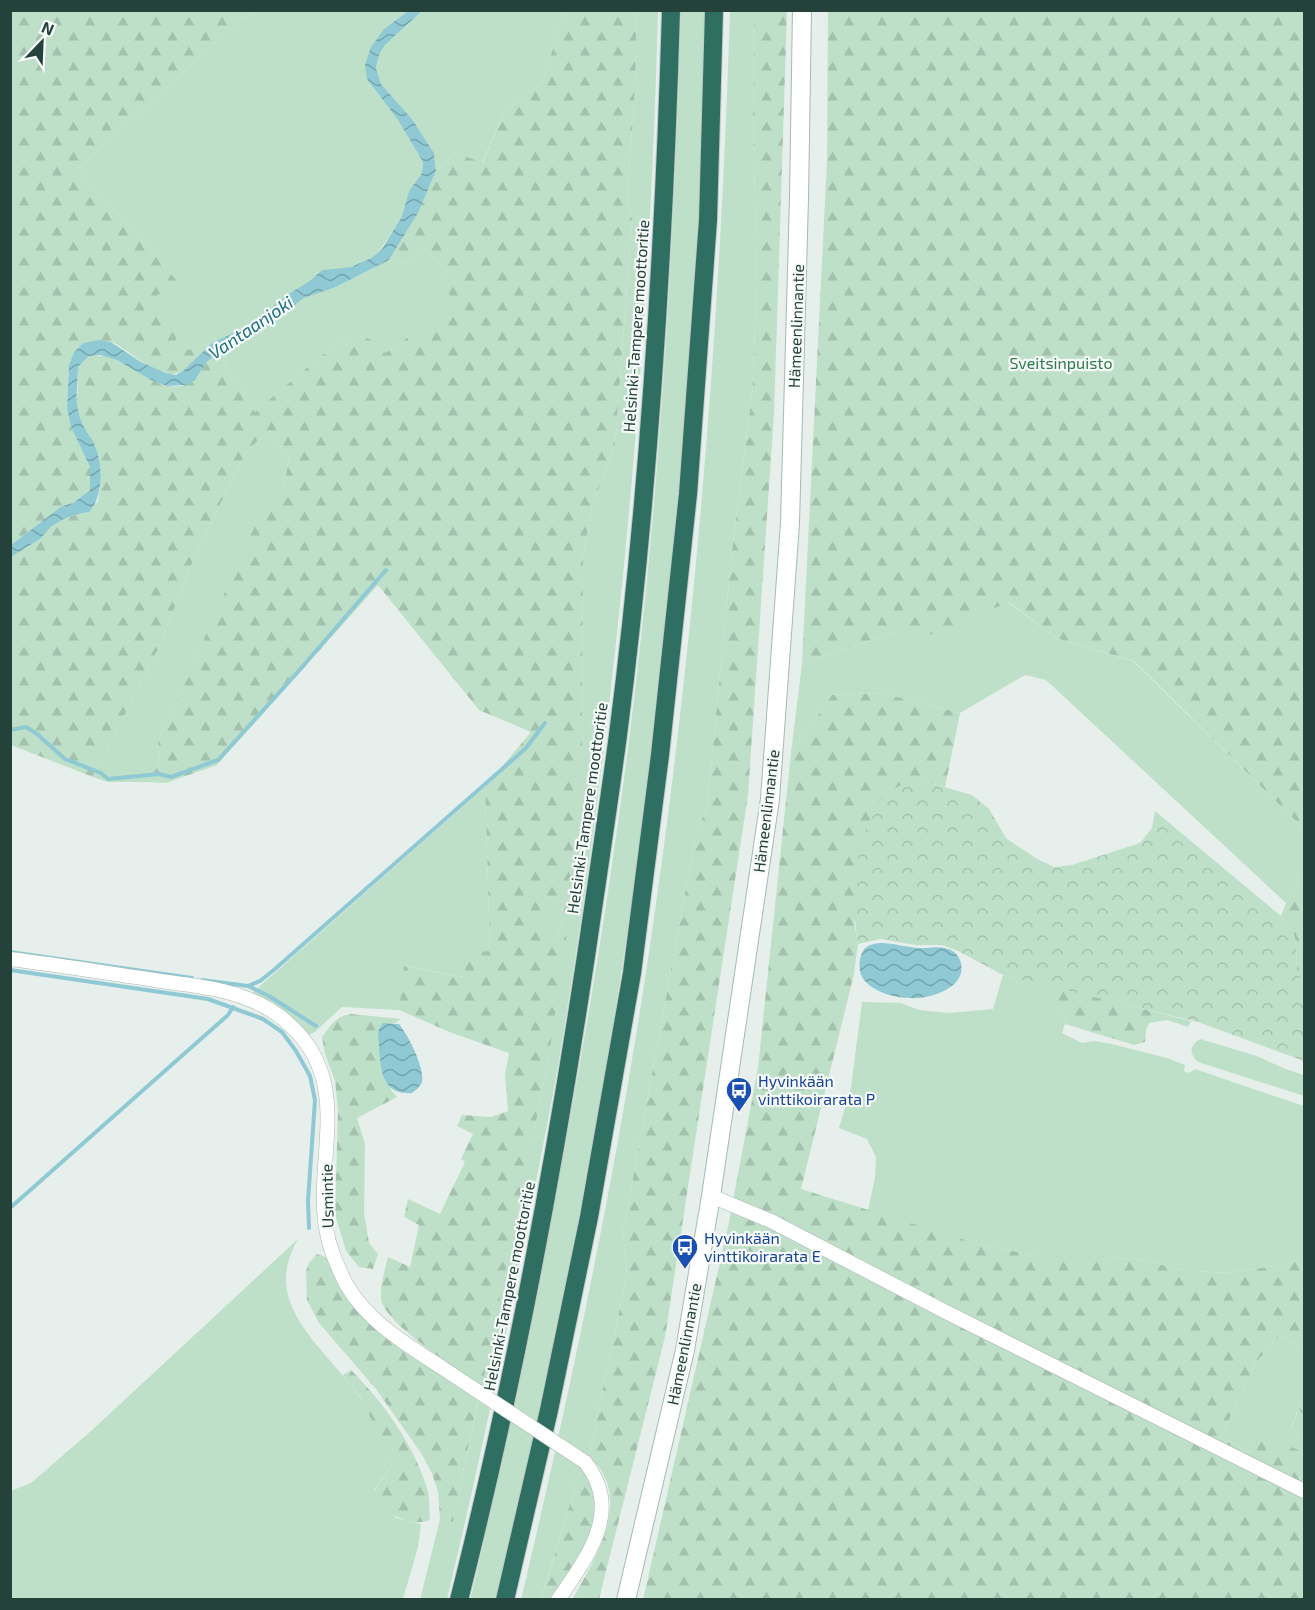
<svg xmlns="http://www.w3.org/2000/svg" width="1315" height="1610" font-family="'Exo 2',sans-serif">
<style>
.grass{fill:#bfe0c8}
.forest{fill:url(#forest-firs);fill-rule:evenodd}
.park{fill:url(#park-crowns)}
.water{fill:url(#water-waves)}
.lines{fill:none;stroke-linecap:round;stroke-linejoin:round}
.stream{stroke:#8ec9d4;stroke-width:4}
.minor-casing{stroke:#a8b8b2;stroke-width:15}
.secondary-casing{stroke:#a4bbb3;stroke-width:20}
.motorway-casing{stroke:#c2cac8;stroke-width:20}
.minor{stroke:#fff;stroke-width:14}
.secondary{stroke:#fff;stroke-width:18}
.motorway{stroke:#2f6f62;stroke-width:18}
.minor-bridge-casing{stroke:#a8b8b2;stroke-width:15;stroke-linecap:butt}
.minor-bridge{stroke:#fff;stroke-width:14}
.labels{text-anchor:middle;stroke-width:4.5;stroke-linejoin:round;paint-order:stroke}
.street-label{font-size:16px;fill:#24423a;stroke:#f7fbf9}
.park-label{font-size:16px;fill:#2d7a4b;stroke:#f7fbf9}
.transit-label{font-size:16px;fill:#164399;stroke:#f7fbf9;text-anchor:start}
.water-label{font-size:18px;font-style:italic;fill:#1c6f80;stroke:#f7fbf9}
</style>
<defs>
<pattern id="forest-firs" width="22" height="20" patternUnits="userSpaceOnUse" patternTransform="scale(1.5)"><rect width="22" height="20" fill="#bfe0c8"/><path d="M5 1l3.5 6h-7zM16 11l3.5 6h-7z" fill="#a4c1ad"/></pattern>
<pattern id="park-crowns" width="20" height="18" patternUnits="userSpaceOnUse" patternTransform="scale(1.5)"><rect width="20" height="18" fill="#bfe0c8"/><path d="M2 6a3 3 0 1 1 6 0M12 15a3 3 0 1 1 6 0" fill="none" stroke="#a4c1ad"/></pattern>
<pattern id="water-waves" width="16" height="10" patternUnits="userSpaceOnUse" patternTransform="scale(1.5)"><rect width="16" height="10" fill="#8ec9d4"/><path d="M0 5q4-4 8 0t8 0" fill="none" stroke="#74a5ad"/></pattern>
</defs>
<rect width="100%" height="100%" fill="#e6efeb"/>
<!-- grass -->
<path class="grass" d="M258,11H408L384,29L367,79L398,120L423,162L422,173L409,191L402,216L381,249L371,258L351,267L322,270L311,280L287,295L249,326L213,342L168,356L154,297L178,282L78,169L241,19Z
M422,11H565L542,83L504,112L482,164L456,153L436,171L434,153L412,119L381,84L376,68L379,55L385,45Z
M637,11H658C649,360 617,709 560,1054C552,1102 542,1150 533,1197C507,1332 479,1466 447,1599L420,1600L440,1519L453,1521L548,1062L582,751L583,557L592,506L615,446L632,219L627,200L635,89Z
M681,11H706C703,110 701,210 694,309C681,515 658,722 628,927C596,1153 548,1377 496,1599L470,1600C487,1532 500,1463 515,1394C572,1129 619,861 646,590C665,398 675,204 681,11Z
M730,11H754L753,114L757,282L752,394L732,551L707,807L695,838L623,1233L627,1274L589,1456L581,1467L541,1599L521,1600C571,1388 616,1174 648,959C695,645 720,328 730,11Z
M427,251L446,269L452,307L387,352L374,356L352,334L317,359L255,412L219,353L254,336L304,298L336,287L389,260L403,263Z
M269,430L289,457L284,487L265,504L158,741L160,763L147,782H108L93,777L158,649L197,551L246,452Z
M1008,602L1056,638L1133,661L1304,829V874L1286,903L1046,680L1025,675L960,713L882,693L832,695L791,753L802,663L897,632L918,639Z
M485,787L490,951L464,977L405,966L399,1010L342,1007L315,1032L309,1035L277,1008L251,994Z
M545,896L564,901L557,945L533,916L543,912Z
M1003,975L1060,988L1052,1012L1067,1017L1062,1033L1082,1043L1094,1041L1112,1044L1167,1058L1185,1065L1184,1071L1189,1073L1195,1069L1304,1106V1259L1283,1265L1225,1273L1173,1269L1148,1260L1106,1257H1043L978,1244L868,1211L875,1177L876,1157L867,1139L839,1128L851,1087L862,1002L901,1003L919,1010L949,1013L993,1009Z
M1200,1039L1257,1056L1283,1068L1304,1075V1096L1198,1062C1189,1054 1189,1046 1200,1039Z
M298,1239C291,1252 286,1264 286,1279C285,1321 334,1361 358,1394C371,1412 383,1443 393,1464L374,1490L396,1518L421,1524L418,1547L403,1599L11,1600V1491L31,1483L91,1431Z
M1280,1336L1304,1348V1396L1290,1429L1304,1436V1452L1257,1435L1250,1453L1221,1437L1256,1362Z"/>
<!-- forest -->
<path class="forest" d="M11,11H258L241,19L78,169L178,282L155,297L182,326L168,356L213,342C203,352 191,368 178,373C158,381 128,348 112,342C104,340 91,342 83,343L74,352L69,365L67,409L71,427L90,467V490L73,503L62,506L11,545Z
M565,11H637L635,89L627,200L632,219L615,446L592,506L583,557L582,751L577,828L566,940L548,1062L482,1385C458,1370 392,1328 382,1303C378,1291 385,1270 388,1257L410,1267L419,1225L404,1217L408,1199L440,1214L465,1162L461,1159L473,1134L457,1126L462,1115L491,1117L508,1111L505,1074L509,1053L452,1033L399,1010L404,966L463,977L469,953L490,951L485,787L531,732L479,710L378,585L217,765L166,783L147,782L160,763L158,741L265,503L284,487L289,457L269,430L246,452L197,551L158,649L93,777L11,745V557L40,539L52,526L62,520L74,515L89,512L98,501L100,488L99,465L94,445L83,430L77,408L78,367L89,356C98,355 108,356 117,360C139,369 168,400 194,380C200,376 202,367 208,362C211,359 215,356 219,353L255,412L317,359L352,334L370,339L374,355L387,352L451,307L446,269L427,251L403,263L389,260L418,213L436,171L456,153L483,163L504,112L542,83ZM545,896L564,901L557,944L534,916L544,912Z
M754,11H787L774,413L748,795L665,1337L599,1599L572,1600C592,1564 627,1511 601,1470C598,1465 592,1461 589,1456L627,1274L623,1233L695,838L707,807L732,551L752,394L757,282L753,114Z
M828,11H1304V829L1134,661L1056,638L1009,602L918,640L897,632L802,663L827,161Z
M882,693L960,713L945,787L923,781L854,922L858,944L854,974L801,1189L978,1244L1043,1257H1106L1148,1260L1173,1269L1225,1273L1283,1265L1304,1259V1348L1280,1336L1256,1362L1221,1437L1250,1453L1257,1434L1304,1452V1599L643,1600L728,1227L758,1068L791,753L832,695Z
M1304,874V986L1297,971L1296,942L1292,929L1281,916L1286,903Z
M1060,988L1191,1021L1188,1027L1167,1020L1149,1023L1146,1030L1145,1042L1134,1045L1065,1024L1067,1017L1051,1012Z
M351,1014L401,1019L395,1023L381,1025L391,1090L397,1097L357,1118L365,1144L364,1213L369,1243L378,1254L373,1269L359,1267L346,1251L335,1214L338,1110L335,1081L325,1054L322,1037C331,1025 336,1016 351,1014Z
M317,1254L328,1258L339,1280L478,1399L453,1522L440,1519L438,1492L432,1473L421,1453L376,1389L319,1323L307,1300L306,1271L309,1263Z
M351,1370C383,1402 413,1443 427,1488C430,1498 429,1510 430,1520C407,1528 390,1513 373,1500L374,1491L393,1464L360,1396L343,1375Z
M581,1467C616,1522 579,1555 550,1599L541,1600Z"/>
<!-- park -->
<path class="park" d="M923,781L972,795L989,809L1006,838L1037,859L1054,867L1072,865L1140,843L1152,828L1155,811L1281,916L1292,929L1296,942L1297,971L1304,986V1061L1198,1022L1003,975L958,951L942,945H916L880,939L858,944C851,901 852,850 874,811C877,806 880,799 884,795C896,785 909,782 923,781Z
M1304,1396V1436L1290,1430Z"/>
<!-- water -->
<path class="water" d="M408,11H422L385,45L379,55L376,68L381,84L412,119L434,153L436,171L418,213L389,260L336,287L304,298L254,336L219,353L207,362L195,380L186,385L167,386L151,380L117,360L100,355L89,356L78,367C78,381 75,397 78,410C81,426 87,431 94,444C103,463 104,496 89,512L74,515L62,520L52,526L40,539L11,557V545L62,506L73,503L90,490V467L71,427L67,409L69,365L74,352L83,343L99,340L111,342L141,362L165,373L176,375L184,370L213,342L249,326L287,295L311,280L322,270L351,267L371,258L382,249L402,216L409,191L422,173L423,162L398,120L367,79L365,65L371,47L384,29Z
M881,943C893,943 905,947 918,948C930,949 942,944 954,952C957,954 960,959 961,963C966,986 937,996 920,998C901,999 877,995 864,980C857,972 858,952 868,946C872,944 877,943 881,943Z
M383,1023L399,1024C408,1035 425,1068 422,1082C420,1087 416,1090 412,1093C377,1096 381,1061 378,1034L379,1029Z"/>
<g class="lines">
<!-- stream -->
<path class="stream" d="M10,730L26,727L37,734L65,759L101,773L108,779L159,774L171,777L218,760L296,674L386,570
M10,952L192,978
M10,970L208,999L263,1019L282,1032L296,1051L310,1076L315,1100L308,1201L309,1228
M202,980L248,986L269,996L316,1026
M248,986L260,981L275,969L526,748L545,723
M10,1208L228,1015L233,1007"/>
<!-- minor casing -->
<g class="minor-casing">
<path id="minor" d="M10,959C59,965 107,973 155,980C186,985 219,987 248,999C267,1006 283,1017 297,1032C352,1090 313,1164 327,1233C330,1250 338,1268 346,1284C367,1321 406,1344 441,1367
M711,1196L771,1221L944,1311L1304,1491
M558,1600C587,1557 624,1511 585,1462"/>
</g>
<!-- secondary casing -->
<g class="secondary-casing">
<path id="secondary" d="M626,1600L685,1350L711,1196L770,799L790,523L799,198L802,10"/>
</g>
<!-- motorway casing -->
<g class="motorway-casing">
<path id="motorway" d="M459,1600C518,1367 561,1132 595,895C603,841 611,788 618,735C649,495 664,252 671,10
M505,1600L549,1410L589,1217L632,973L660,755L688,494L708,220L714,10"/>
</g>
<!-- minor -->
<use href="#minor" class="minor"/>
<!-- secondary -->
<use href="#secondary" class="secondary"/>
<!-- motorway -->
<use href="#motorway" class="motorway"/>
<!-- minor-bridge casing -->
<g class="minor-bridge-casing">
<path id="minor-bridge" d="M441,1367L585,1462"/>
</g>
<!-- minor-bridge -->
<use href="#minor-bridge" class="minor-bridge"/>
</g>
<!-- icons -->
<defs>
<g id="bus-pin" transform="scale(1.35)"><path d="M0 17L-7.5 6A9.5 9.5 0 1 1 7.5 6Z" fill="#1a4fb4" stroke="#f7fbf9"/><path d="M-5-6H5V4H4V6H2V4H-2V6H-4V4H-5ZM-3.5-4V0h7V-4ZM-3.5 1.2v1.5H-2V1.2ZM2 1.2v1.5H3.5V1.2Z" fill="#fff"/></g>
</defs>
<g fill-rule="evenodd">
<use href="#bus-pin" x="739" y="1090"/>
<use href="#bus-pin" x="685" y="1247"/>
</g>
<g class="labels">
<!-- street labels -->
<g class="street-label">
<text transform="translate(636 326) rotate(-86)" y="6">Helsinki-Tampere moottoritie</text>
<text transform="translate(796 326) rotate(-88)" y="6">Hämeenlinnantie</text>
<text transform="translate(587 808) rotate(-82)" y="6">Helsinki-Tampere moottoritie</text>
<text transform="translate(766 811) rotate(-83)" y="6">Hämeenlinnantie</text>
<text transform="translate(327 1196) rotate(-91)" y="6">Usmintie</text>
<text transform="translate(509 1286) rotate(-79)" y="6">Helsinki-Tampere moottoritie</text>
<text transform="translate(684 1344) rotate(-79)" y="6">Hämeenlinnantie</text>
</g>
<!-- park labels -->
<g class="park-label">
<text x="1061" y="369">Sveitsinpuisto</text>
</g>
<!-- transit labels -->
<g class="transit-label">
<text x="758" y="1087">Hyvinkään<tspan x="758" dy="18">vinttikoirarata P</tspan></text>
<text x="704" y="1244">Hyvinkään<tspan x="704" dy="18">vinttikoirarata E</tspan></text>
</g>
<!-- water labels -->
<g class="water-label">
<text transform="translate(251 328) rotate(-34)" y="6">Vantaanjoki</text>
</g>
</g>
<!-- border -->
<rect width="1315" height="1610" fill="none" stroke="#24423a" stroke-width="24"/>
<!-- north arrow -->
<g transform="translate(42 42) rotate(23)" stroke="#f7fbf9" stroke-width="4.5" paint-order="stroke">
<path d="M0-4.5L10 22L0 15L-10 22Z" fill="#24423a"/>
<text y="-9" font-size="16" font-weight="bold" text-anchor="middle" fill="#24423a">N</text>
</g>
</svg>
